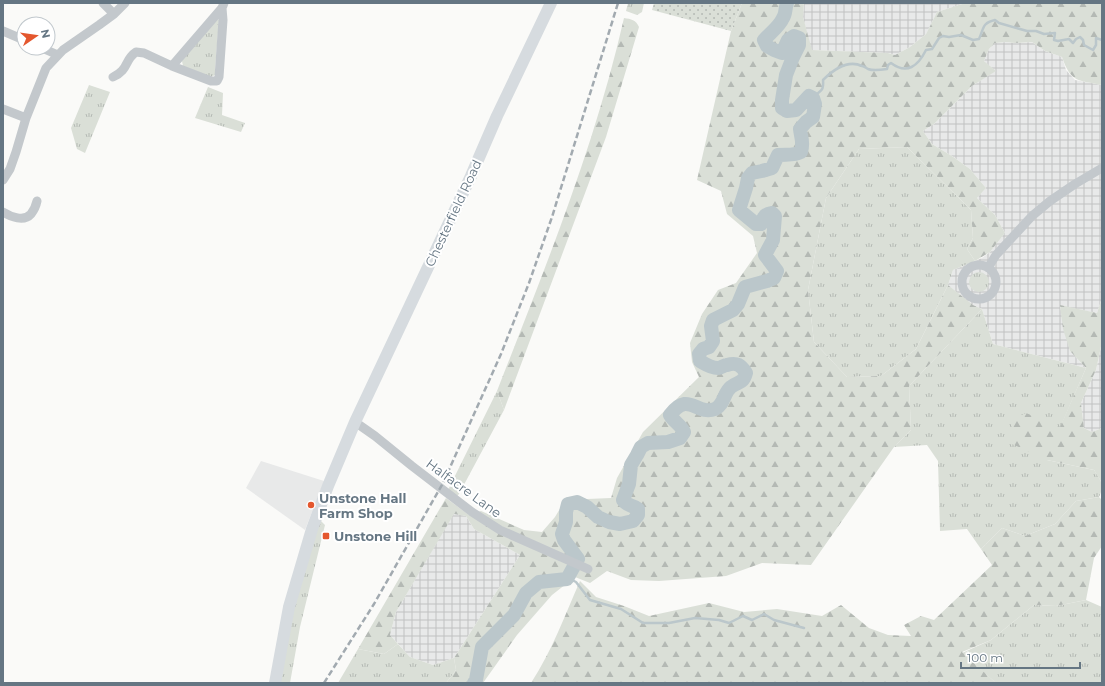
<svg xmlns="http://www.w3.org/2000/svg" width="1105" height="686" font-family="Montserrat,sans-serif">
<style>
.built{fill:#e8e9e9}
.industrial{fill:url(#industrial-grid)}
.grass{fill:url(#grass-tufts)}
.forest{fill:url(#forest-firs)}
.park{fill:url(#park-dots)}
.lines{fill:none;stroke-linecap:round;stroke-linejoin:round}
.stream{stroke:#bbc7cb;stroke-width:2.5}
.river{stroke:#bbc7cb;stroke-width:14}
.minor{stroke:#c3c8cc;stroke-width:9}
.major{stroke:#d6dbdf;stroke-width:12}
.rail{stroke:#a2aab0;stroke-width:2.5;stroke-dasharray:6 3;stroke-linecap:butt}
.poi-dot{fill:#e4572e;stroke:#fff;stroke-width:1.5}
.labels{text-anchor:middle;stroke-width:4;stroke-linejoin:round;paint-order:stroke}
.street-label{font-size:13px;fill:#657683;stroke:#fff}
.poi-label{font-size:13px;font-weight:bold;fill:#657683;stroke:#fff;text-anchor:start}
</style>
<defs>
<pattern id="industrial-grid" width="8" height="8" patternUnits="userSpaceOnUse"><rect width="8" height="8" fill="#e8e9e9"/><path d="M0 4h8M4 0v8" fill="none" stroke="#c0c1c2"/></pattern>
<pattern id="grass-tufts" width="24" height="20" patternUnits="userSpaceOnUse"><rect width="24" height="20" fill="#dadfd7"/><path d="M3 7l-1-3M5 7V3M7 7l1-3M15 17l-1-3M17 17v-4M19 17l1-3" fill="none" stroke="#b4b9b4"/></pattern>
<pattern id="forest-firs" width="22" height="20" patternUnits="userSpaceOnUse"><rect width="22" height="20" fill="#dadfd7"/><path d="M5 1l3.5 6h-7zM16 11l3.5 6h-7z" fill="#b4b9b4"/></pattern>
<pattern id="park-dots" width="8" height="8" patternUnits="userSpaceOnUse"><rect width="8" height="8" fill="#dadfd7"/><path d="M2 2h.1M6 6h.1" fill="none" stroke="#b4b9b4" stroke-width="1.8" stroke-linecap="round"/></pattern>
</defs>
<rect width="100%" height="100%" fill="#fafaf8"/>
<!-- built -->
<path class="built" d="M261,461L324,481L305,530L246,488Z"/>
<!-- industrial -->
<path class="industrial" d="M804,3H965L937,12L926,34L910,47L895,55L888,53L811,50L803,17Z
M1006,42L1015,43L1032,42L1045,51L1062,57L1066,70L1075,80L1102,85V298L1097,313L1060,306L1070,351L1086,368L993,344L982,309L969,303L948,285L953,270L982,258L990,252L1005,233L995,215L977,198L986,188L970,169L952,156L932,144L923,131L934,124L972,86L995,71L984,61L989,49L995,43Z
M1102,342V428L1092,432L1084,428L1081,403L1096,370Z
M454,513L466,516L474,529L520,555L454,658L433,665L410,657L390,635L396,612Z"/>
<!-- grass -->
<path class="grass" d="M628,3H644L642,12L637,15L626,11Z
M217,19L219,20L215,70V75L211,77L183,66L182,61L184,57Z
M89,85L110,92L85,153L77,149L71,128Z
M208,87L223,93L222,115L245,123L241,132L195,118Z
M907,147L971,210L973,238L967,249L975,261L953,270L948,285L916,349L881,376L847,377L814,342L808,290L826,198L859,149Z
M969 282a10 10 0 1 1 20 0a10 10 0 1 1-20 0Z
M982,309L993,344L1086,368L1060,428L1047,460L1094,470C1101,481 1105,484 1099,497L1076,501L1055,524L1025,536L1002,528L981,549L967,529L940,531L938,461L927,445L894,447L911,430L909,386Z
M497,391L504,410L459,494L457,496L448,490Z
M320,520L325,525L300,627L290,683H280L295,603Z
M1086,600L1102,607V683H996L962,653L991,640L1034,605L1056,606Z
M398,644L410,657L433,665L454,658L456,670L446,683H338L358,649L384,654Z"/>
<!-- forest -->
<path class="forest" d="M742,3H804L803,17L812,50L888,53L895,55L910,47L926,34L937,12L965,3H1102V85C1078,80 1071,83 1062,57L1045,51L1032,42L1015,43L1006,42L995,43L989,49L984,61L996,71L972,86L934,124L923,131L932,144L952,156L970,169L986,188L977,198L995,215L1005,233L990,252L975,261L967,249L973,238L971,210L907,147L859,149L826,198L808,290L814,342L847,377L881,376L916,349L948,285L973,305L982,309L909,386L911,430L894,447L811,565L762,563L726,576L659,581L631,580L607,571L590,583L575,577L552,595L517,635L483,683H446L456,670L454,658L520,555L474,529L466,516L454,514L396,612L390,635L398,644L384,654L358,649L446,498L469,515L481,511L524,530L542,532L555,517L567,497L587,499L611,498L617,478L643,432L699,377L692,362L690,343L702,314L718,290L736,283L757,253L753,236L727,214L721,191L697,180L731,31Z
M624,18C631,19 636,20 639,27L606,137L504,410L497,391C545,268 595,146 624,18Z
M1102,298V342L1096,370L1081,403L1084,428L1092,432L1102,428V483L1094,470L1047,460L1012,444V420L1026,413L1060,427L1086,368L1070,351L1063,329L1060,305L1097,313Z
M1099,497L1102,500V546L1094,558L1086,600L1056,606L1034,605L991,640L962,652L996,683H531C552,651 565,615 580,581L596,597L624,606L649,616L709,603L744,612L777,609L822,616L841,605L869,628L888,635L911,636L904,625L921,616L934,620L992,565L981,549L1002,528L1025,536L1055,524L1076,501Z"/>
<!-- park -->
<path class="park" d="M654,3H742L731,31L652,10Z"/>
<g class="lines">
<!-- stream -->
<path class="stream" d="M813,98C820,89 824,93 823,80C833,70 847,59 862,66C864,66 866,68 868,69C873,71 881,70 887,69L888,65L891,63C907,75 918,66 926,50L932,49L939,38L943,36L949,37L961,35L973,40L979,39C984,28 982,23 995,20L999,23L1027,31H1036L1044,34L1055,33L1054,40L1058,41L1069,39L1073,43L1076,39L1080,37L1083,40L1084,45L1093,50L1096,45V38L1102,40
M568,578L576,582L590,600L621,609L643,623H669L695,618L719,620L729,623L743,616L752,620L764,614L774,620L804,628"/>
<!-- river -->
<path class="river" d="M474,683L476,680L482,647L514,615L526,593L539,582L567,579L578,559L564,540L562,534L566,522V512L568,504L577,502L587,507L598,517L609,522L620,524L633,521L638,515V509C632,505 627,506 623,500L629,484L631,465L637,455L641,447L648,443L668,442L680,438L684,432C681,425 674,422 670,415C689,390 696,416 715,409C724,405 724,392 731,387C739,381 743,384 746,373C741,365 737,362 727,365C724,365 721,368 718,368C711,368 705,364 700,361L699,354L703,349L709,347L713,341L711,326L713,320L733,310L738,304L745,287L767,281L774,278L777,271L765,255L773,240L775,216L772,213C764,214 764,217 761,224H756L739,210L746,188L748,178L752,173L762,171L772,168L778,155C786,154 794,156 801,152C804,142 801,138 800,129L806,122L813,117L815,104L813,98L809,96L796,110L787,111L782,108V100L786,75L793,57L799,45V38L794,36L788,40L782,53L774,50L767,46L764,40C770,33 779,27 783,18C786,14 785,8 787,3"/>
<!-- minor -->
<path class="minor" d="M103,3L114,14
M3,31L24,40
M42,48L58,55
M172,66L211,81H217L219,77L223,20L222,8
M113,77C129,70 124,60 136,52L144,53L172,66L222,8L224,3
M3,109L26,118
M3,180L10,169L16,152L26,118L46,68L63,50L99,25L114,14L125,3
M3,212C11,217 24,222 31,214C34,210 36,206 37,201
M962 282a17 17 0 1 1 34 0a17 17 0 1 1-34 0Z
M988,268L996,255L1032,216L1050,201L1075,184L1102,168
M355,422L375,436L412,466L472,512L500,530L588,569"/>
<!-- major -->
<path class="major" d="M275,683L289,607L312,529L328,486L355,422L471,176L497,116L551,3"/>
<!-- rail -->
<path class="rail" d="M324,683L374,604L443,483L501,354L529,283L552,217L618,3"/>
</g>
<!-- markers -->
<g class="poi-dot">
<circle cx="311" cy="505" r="4"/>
<rect x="322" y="532" width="8" height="8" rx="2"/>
</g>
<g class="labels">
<!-- street labels -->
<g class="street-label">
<text transform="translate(453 213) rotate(-65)" y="5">Chesterfield Road</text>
<text transform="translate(464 488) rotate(36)" y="5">Halfacre Lane</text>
</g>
<!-- poi labels -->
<g class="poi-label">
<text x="319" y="503">Unstone Hall<tspan x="319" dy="15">Farm Shop</tspan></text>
<text x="334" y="541">Unstone Hill</text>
</g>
</g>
<!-- border -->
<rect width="1105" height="686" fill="none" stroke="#657683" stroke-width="8"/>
<!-- north arrow -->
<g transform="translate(36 36) rotate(77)"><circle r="19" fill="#ffffff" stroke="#c1c8cd"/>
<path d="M0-3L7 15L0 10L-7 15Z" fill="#e4572e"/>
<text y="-6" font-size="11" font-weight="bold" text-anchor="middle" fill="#657683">N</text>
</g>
<!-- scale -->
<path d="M961 662v6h119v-6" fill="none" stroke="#657683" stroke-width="2"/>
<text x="967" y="662" font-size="12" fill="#657683" stroke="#ffffff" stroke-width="3" paint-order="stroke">100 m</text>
</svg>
